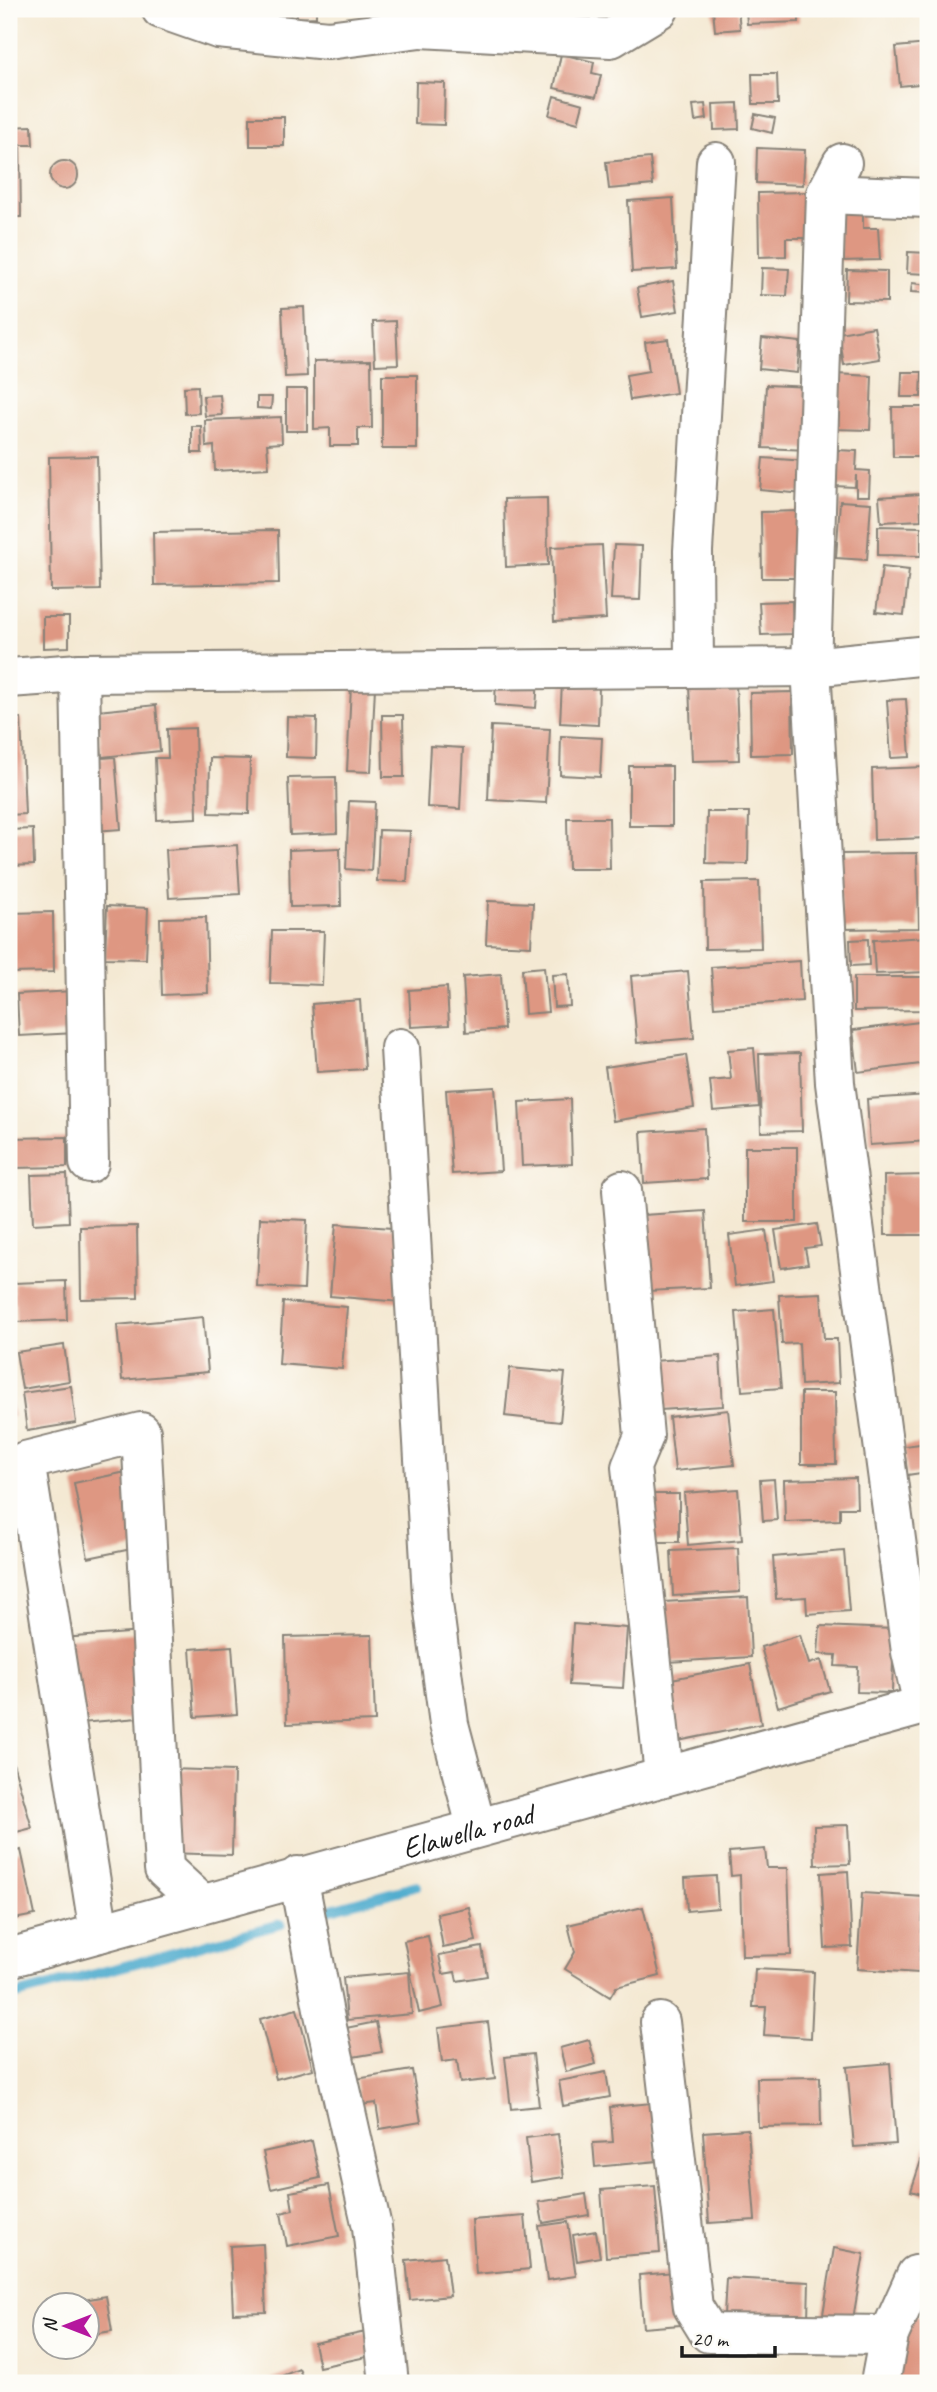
<svg xmlns="http://www.w3.org/2000/svg" width="937" height="2392" font-family="Caveat,sans-serif">
<style>
.lines{fill:none;stroke-linecap:round;stroke-linejoin:round}
.stream{stroke:#50acce;stroke-width:10}
.building{fill:#de9782}
.minor-casing{stroke:#888278;stroke-width:42}
.minor{stroke:#fff;stroke-width:38}
.labels{text-anchor:middle;stroke-width:5;stroke-linejoin:round;paint-order:stroke}
.street-label{font-size:30px;fill:#1c1c1c;stroke:#fdfcf7}
</style>
<rect width="100%" height="100%" fill="#fdfcf7"/>
<filter id="ink" filterUnits="userSpaceOnUse"><feTurbulence type="fractalNoise" baseFrequency=".0143" numOctaves="2"/><feDisplacementMap in="SourceGraphic" scale="14" xChannelSelector="R" yChannelSelector="G"/><feConvolveMatrix kernelMatrix="1 2 1 2 8 2 1 2 1" color-interpolation-filters="sRGB"/></filter>
<filter id="wash" filterUnits="userSpaceOnUse"><feTurbulence type="fractalNoise" baseFrequency=".00686" numOctaves="4" result="noise"/><feDisplacementMap in="SourceGraphic" scale="28" xChannelSelector="R" yChannelSelector="G"/><feGaussianBlur stdDeviation="1.57" result="paint"/><feColorMatrix in="noise" values="0 0 0 0 0 0 0 0 0 0 0 0 0 0 0 0 0 1.4 0 .05"/><feComposite in="paint" operator="in"/></filter>
<g filter="url(#wash)">
<rect width="100%" height="100%" fill="#f4e9d3"/>
<g class="lines">
<!-- stream -->
<path class="stream" d="M320,1912L417,1886
M9,1997L281,1924"/>
</g>
<g id="blocks">
<!-- building -->
<path class="building" d="M263,9H291L290,26L262,25Z
M297,9H316V17L297,18Z
M593,9H613L611,18L592,15Z
M713,9H738L740,29L715,31Z
M746,9H799V22L747,24Z
M850,9H891V11H850Z
M928,44V83L900,86L896,47Z
M561,54L594,62L592,73L601,75L596,97L554,88Z
M752,74H777L778,104H753Z
M416,82L445,83L444,125L415,124Z
M554,96L583,104L578,123L549,115Z
M738,103L739,129L714,130L713,104Z
M705,104L707,119L695,121L693,105Z
M755,114L775,118L772,133L752,128Z
M250,117H284V146H250Z
M32,126L33,145H20L21,217H9V127Z
M757,148L805,150L803,185L756,183Z
M650,158L653,185L609,189L606,162Z
M50 175a14 14 0 1 1 28 0a14 14 0 1 1-28 0Z
M809,192L810,238H786V256L759,257L758,193Z
M673,198L677,269L632,272L628,201Z
M863,208V228H878L880,260L840,261L838,209Z
M908,252L928,253V274L907,273Z
M762,268L789,269L787,296L761,295Z
M847,270L887,271V302L846,301Z
M673,281L678,311L642,317L637,288Z
M912,283L928,285V293L911,292Z
M304,307L307,376L285,377L282,308Z
M396,321L398,364L375,365L373,322Z
M874,327L880,359L844,365L839,333Z
M762,338L800,342L797,373L759,369Z
M668,339L676,393L630,400L626,375L649,371L645,342Z
M371,360L372,428H358V446H330V428L314,429V361Z
M902,372H922L921,397H901Z
M835,374L872,376L870,430L833,429Z
M382,375H417V449H382Z
M766,385L811,387L808,450L763,448Z
M198,386L199,413L185,414L184,387Z
M286,389H307V431H286Z
M220,395L222,415L205,416L203,396Z
M257,397H272L271,409L257,408Z
M892,407H924L925,457H893Z
M281,417L282,443L267,444L269,468L215,471L214,446L206,447L205,420Z
M192,426H201L202,453H192Z
M836,450L857,451L856,470L870,471L869,496H856V475L855,487L834,486Z
M97,456L100,590L51,591L49,457Z
M763,458L806,461L804,494L760,490Z
M920,494L921,520L881,522L879,497Z
M547,498L548,565L506,567L504,499Z
M840,501L871,503L867,560L836,558Z
M799,511L800,578H762L761,512Z
M878,526L921,527V556L878,555Z
M278,530L279,583L154,585L153,532Z
M602,545L606,619L554,622L551,547Z
M614,545L642,546L640,600L611,599Z
M882,567L909,570L904,615L876,612Z
M792,601L793,634L761,635L759,602Z
M43,617H69V647L43,648Z
M496,676L538,679L536,708L495,705Z
M562,683L599,685L598,725L560,723Z
M736,683L739,760L692,761L689,684Z
M351,686L375,687L371,772L347,771Z
M792,692L793,754L751,755L750,693Z
M906,699L910,757L891,758L887,700Z
M156,705L160,751L102,757L98,711Z
M382,715H403L404,777H383Z
M287,717L317,718L316,758L286,757Z
M9,718H21L25,814L9,815Z
M491,726L550,729L546,803L488,800Z
M195,728L197,818L157,820L155,758H168L167,729Z
M561,736L602,738L600,777L560,775Z
M430,746L463,748L460,809L427,807Z
M115,757L121,829L94,831L88,759Z
M210,758L250,759L249,814L209,813Z
M629,766H672V826H629Z
M926,767L928,838L874,840L872,769Z
M336,777L337,833L290,835L288,778Z
M349,801L375,802L371,871L346,869Z
M707,812H749L748,864L706,863Z
M567,818H609L610,869H568Z
M33,829L34,865L9,866V830Z
M379,830L410,831L407,882L377,881Z
M237,845L240,894L169,898L166,850Z
M340,848L341,906L290,907L289,850Z
M917,853L919,928L841,929L840,854Z
M759,881L761,948L705,949L704,882Z
M488,901L533,903L531,946L486,944Z
M107,906L148,908L146,959L105,958Z
M53,912L54,972L9,973V913Z
M206,917L208,993L162,995L160,918Z
M272,931H324L322,985L270,983Z
M928,937V972L875,974L873,940Z
M868,939L869,965L851,966L850,940Z
M800,961L802,1001L714,1007L711,967Z
M544,967L548,1012L525,1014L522,969Z
M688,971L694,1038L637,1043L631,976Z
M501,974L504,1029L466,1032L463,977Z
M568,974L570,1006L554,1007L552,975Z
M854,977H928V1010L854,1011Z
M447,987L449,1025L411,1027L409,990Z
M74,991L76,1033L19,1036L17,994Z
M360,1000L365,1069L317,1072L312,1004Z
M928,1021V1063L858,1072L853,1030Z
M754,1048L759,1107L713,1111L710,1081L731,1079L728,1050Z
M800,1053L802,1131L761,1132L759,1054Z
M686,1055L694,1108L613,1121L605,1067Z
M495,1087L501,1171L452,1174L446,1090Z
M928,1095V1141L870,1145L867,1099Z
M570,1099L572,1164L522,1166L519,1102Z
M704,1128L707,1179L644,1183L641,1132Z
M67,1137V1167L10,1168L9,1138Z
M745,1147H797V1222H745Z
M67,1174L69,1222L33,1224L31,1175Z
M928,1175V1235H885L884,1176Z
M705,1211L710,1288L647,1291L643,1215Z
M260,1218L307,1220L304,1289L257,1287Z
M336,1224L406,1229L401,1302L330,1296Z
M817,1224L821,1246L805,1248L808,1264L781,1268L775,1230Z
M137,1226L138,1298L81,1299L80,1227Z
M766,1230L773,1281L735,1286L729,1235Z
M66,1281L67,1320L16,1322L14,1283Z
M821,1293L824,1339H837L839,1383L801,1385L799,1343L782,1344L779,1295Z
M283,1302L347,1307L342,1369L279,1364Z
M774,1309L781,1388L742,1391L736,1312Z
M203,1317L208,1372L122,1380L117,1325Z
M64,1345L69,1381L22,1389L16,1352Z
M720,1356L723,1406L644,1411L640,1362Z
M510,1368L565,1373L560,1422L505,1416Z
M71,1386L76,1423L27,1431L22,1393Z
M801,1392H835L836,1464H801Z
M9,1399L14,1416L9,1417Z
M728,1410L734,1465L675,1471L669,1417Z
M928,1443V1472L907,1475L904,1446Z
M126,1472L141,1547L88,1558L74,1483Z
M856,1478L857,1508H840V1520L785,1522L784,1480Z
M774,1479L777,1520L763,1521L760,1480Z
M738,1489L742,1540L688,1545L684,1493Z
M644,1494H679V1542H644Z
M738,1548L740,1592L673,1596L671,1551Z
M844,1551L849,1611L807,1614L806,1597L776,1599L773,1557Z
M928,1578V1629H927L918,1579Z
M748,1597L751,1657L668,1662L664,1602Z
M573,1624L627,1628L623,1688L569,1685Z
M820,1626L894,1629L892,1693L857,1692L858,1667L835,1666L836,1655L818,1654Z
M142,1632L138,1718L81,1723L62,1638Z
M372,1635L375,1721L287,1724L285,1637Z
M800,1635L809,1664L821,1660L830,1691L778,1707L761,1647Z
M232,1646L237,1714L195,1717L190,1649Z
M750,1664L761,1724L673,1742L661,1681Z
M13,1763L32,1828L9,1834V1764Z
M169,1769L234,1771L232,1855L167,1853Z
M848,1825L850,1864L815,1865L814,1826Z
M765,1849L767,1868H788L791,1955L742,1956L740,1875L731,1876L729,1852Z
M21,1850L35,1915L9,1920V1853Z
M848,1871L852,1947L825,1948L821,1873Z
M716,1876L718,1908L687,1911L685,1878Z
M862,1893L924,1897L919,1973L857,1969Z
M469,1907L476,1941L443,1948L437,1914Z
M643,1907L660,1976L616,1987L610,1997L565,1969L575,1952L568,1925Z
M428,1936L443,2007L419,2013L404,1941Z
M482,1947L487,1976L457,1981L455,1972L443,1974L439,1955Z
M755,1969L814,1972L811,2038L764,2035L766,2007H753Z
M409,1972L412,2014L347,2020L343,1978Z
M297,2009L313,2069L276,2079L260,2019Z
M376,2022L382,2052L341,2059L336,2030Z
M488,2022L495,2079L460,2083L457,2060L442,2062L438,2028Z
M589,2040L596,2064L566,2072L560,2048Z
M533,2054L539,2106L511,2109L505,2057Z
M890,2063L896,2144L854,2147L847,2067Z
M412,2070L421,2122L380,2129L376,2103L360,2105L356,2079Z
M606,2072L610,2097L563,2106L559,2081Z
M820,2077L821,2126L758,2127L757,2078Z
M652,2103L657,2161L595,2167L593,2143L613,2142L610,2107Z
M748,2129L755,2220L709,2223L703,2132Z
M558,2134L564,2177L531,2182L526,2138Z
M928,2139V2196L911,2191Z
M312,2141L320,2178L271,2189L263,2152Z
M329,2185L339,2236L287,2246L281,2213L293,2210L290,2192Z
M655,2186L660,2253L606,2257L601,2190Z
M586,2194L589,2215L543,2223L539,2202Z
M525,2216L530,2269L476,2274L472,2220Z
M568,2222L576,2276L547,2280L539,2226Z
M596,2231L600,2257L577,2261L573,2235Z
M263,2244L266,2312L233,2313L230,2246Z
M834,2248L864,2254L851,2331L821,2326Z
M445,2256L450,2296L410,2300L406,2260Z
M675,2272L680,2325L643,2328L639,2275Z
M726,2278L809,2282L808,2318L724,2315Z
M106,2296L112,2331L88,2335V2304L68,2303Z
M46,2307V2332H44L40,2308Z
M907,2314L928,2317V2383H896Z
M366,2332L371,2356L319,2367L314,2343Z
M299,2369L305,2383H264Z"/>
</g>
</g>
<g filter="url(#ink)">
<use href="#blocks" fill-opacity="0" stroke="#888278" stroke-width="2"/>
<g class="lines">
<!-- minor casing -->
<g class="minor-casing">
<g id="minor">
<path d="M161,9L218,29L328,40L420,28L421,9"/>
<path d="M420,28L611,38L659,9"/>
<path d="M842,163L826,194L811,667L835,1083L911,1652L923,1705"/>
<path d="M826,194L928,198"/>
<path d="M694,666L693,551L716,162"/>
<path d="M80,673L89,1163"/>
<path d="M9,678L80,673L811,667L928,655"/>
<path d="M400,1048L432,1596L449,1724L476,1826"/>
<path d="M622,1190L644,1436L631,1467L664,1775"/>
<path d="M298,1876L324,2014L372,2227L389,2383"/>
<path d="M99,1933L25,1461L141,1432L164,1869L202,1904"/>
<path id="s1" d="M9,1958L928,1704"/>
<path d="M660,2022L693,2307L709,2333L889,2335"/>
<path d="M880,2383L889,2335L916,2275L928,2273"/>
</g>
</g>
<!-- minor -->
<use href="#minor" class="minor"/>
</g>
</g>
<g class="labels">
<!-- street labels -->
<g class="street-label">
<text dy="10" stroke="none"><textPath href="#s1" startOffset="476">Elawella road</textPath></text>
</g>
</g>
<!-- margin -->
<rect width="937" height="2392" fill="none" stroke="#fdfcf7" stroke-width="35"/>
<!-- north arrow -->
<g transform="translate(66 2326) rotate(270)"><circle r="33" fill="#fdfcf7" stroke="#a3a29f" stroke-width="2"/>
<path d="M0-5L12 26L0 18L-12 26Z" fill="#b5179e"/>
<text y="-10" font-size="19" font-weight="bold" text-anchor="middle" fill="#1c1c1c">N</text>
</g>
<!-- scale -->
<path d="M682 2346v10h93v-10" fill="none" stroke="#1c1c1c" stroke-width="3.5"/>
<text x="692" y="2346" font-size="21" fill="#1c1c1c" stroke="#fdfcf7" stroke-width="5" paint-order="stroke">20 m</text>
</svg>
